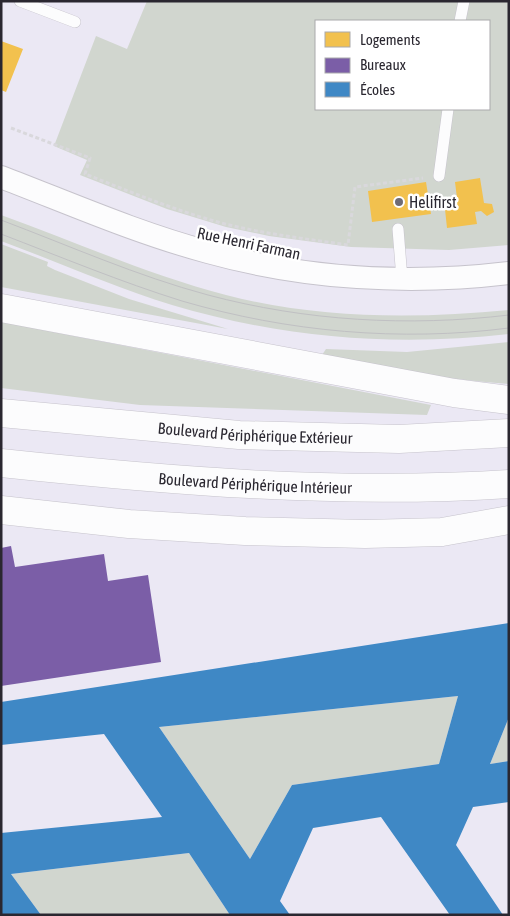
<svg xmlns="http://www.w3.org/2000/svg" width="510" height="916" font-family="'Asap Condensed',sans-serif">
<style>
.green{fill:#d1d6cf;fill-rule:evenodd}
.homes{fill:#f2c14e}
.offices{fill:#7b5ea7}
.schools{fill:#3f88c5;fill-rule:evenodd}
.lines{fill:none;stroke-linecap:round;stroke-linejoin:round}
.service-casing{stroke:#c6c3cc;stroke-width:12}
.minor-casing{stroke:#c6c3cc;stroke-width:24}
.trunk-casing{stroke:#c6c3cc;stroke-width:29}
.path{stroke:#d9d8dc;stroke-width:3;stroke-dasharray:4 2.5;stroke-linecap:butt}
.service{stroke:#fcfcfd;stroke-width:11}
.minor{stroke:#fcfcfd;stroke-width:22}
.trunk{stroke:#fcfcfd;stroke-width:28}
.tram{stroke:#c0c0c3;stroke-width:1}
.poi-dot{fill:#6e6b75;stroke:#fff;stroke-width:2}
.labels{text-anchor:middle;stroke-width:5;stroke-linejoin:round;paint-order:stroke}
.poi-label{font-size:16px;fill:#2a2730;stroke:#fff;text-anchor:start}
.street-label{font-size:16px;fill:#2a2730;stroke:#fff}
</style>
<rect width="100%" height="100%" fill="#ebe8f4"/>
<!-- green -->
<path class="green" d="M147,1H509V245L449,250L351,247L269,236L226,227L167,209L80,175L87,160L54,146L96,36L127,49ZM316,21H489V109H316Z
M1,215C76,242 149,275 226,295C319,319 415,319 509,310V334C394,347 283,338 172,305C114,287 58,262 1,241Z
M1,244L48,262L47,266L55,270L129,299L228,329L1,287Z
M1,322L431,405L427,415L140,405L1,388Z
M509,342V384C446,379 383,371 322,355L326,349L407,352Z
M458,696L439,764L292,785L250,859L159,727Z
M509,717V761L490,764Z
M189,853L230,915H41L11,874Z"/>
<!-- homes -->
<path class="homes" d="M1,41L23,49L6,92L1,90Z
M480,178L484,203L492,204L494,212L487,216L481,211L475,212L477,224L447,228L444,200L457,198L455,182Z
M426,182L431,214L372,222L368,191Z"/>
<!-- offices -->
<path class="offices" d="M11,546L15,567L104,554L108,581L148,575L161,662L1,686V548Z"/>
<!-- schools -->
<path class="schools" d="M509,623V717L490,764L509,761V802L473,807L456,845L503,915H450L381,817L313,828L280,901L290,915H230L189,853L11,874L41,915H1V833L162,817L104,734L1,745V702ZM458,696L439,764L292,785L250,859L159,727Z"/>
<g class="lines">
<!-- service casing -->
<g class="service-casing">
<path id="service" d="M20,1L75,22
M460,21L464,1
M439,176L448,109
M398,229L402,279"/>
</g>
<!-- minor casing -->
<g class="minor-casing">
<path id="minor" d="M1,177C69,203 137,233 208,252C305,279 409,285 509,273"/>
</g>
<!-- trunk casing -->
<g class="trunk-casing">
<g id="trunk">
<path d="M1,308L454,393L509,400"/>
<path id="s1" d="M1,413L239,435L399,439L509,433"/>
<path id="s2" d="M1,463C170,481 339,495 509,484"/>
<path d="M1,510L129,524L245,531L365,534L442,532L509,520"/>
</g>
</g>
<!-- path -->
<path class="path" d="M11,128L90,158L85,174C131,192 176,211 225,224C265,234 307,239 348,245L355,187L423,178"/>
<!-- service -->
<use href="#service" class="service"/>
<!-- minor -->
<use href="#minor" class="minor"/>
<!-- trunk -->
<use href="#trunk" class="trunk"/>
<!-- tram -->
<path class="tram" d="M1,220C70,246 137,276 208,295C306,321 408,327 509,315
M1,234C61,257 121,282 182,301C288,332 400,342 509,328"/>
</g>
<!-- markers -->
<circle class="poi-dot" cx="399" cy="202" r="5"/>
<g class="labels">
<!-- poi labels -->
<g class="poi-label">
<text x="409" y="208">Helifirst</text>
</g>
<!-- street labels -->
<g class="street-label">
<text transform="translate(249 243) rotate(12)" y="6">Rue Henri Farman</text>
<text dy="6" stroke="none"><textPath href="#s1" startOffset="255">Boulevard Périphérique Extérieur</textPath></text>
<text dy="6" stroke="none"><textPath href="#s2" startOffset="255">Boulevard Périphérique Intérieur</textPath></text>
</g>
</g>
<!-- border -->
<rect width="510" height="916" fill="none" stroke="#2a2730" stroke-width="5"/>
<!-- legend -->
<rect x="315" y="20" width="175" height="90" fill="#ffffff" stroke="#aaa9ac"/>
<rect x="325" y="32" width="25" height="15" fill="#f2c14e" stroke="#aaa9ac"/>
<text x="360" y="45" font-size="15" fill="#2a2730">Logements</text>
<rect x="325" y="58" width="25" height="15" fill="#7b5ea7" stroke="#aaa9ac"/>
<text x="360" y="70" font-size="15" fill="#2a2730">Bureaux</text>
<rect x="325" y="82" width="25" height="15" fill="#3f88c5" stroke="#aaa9ac"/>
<text x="360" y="95" font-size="15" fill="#2a2730">Écoles</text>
</svg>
